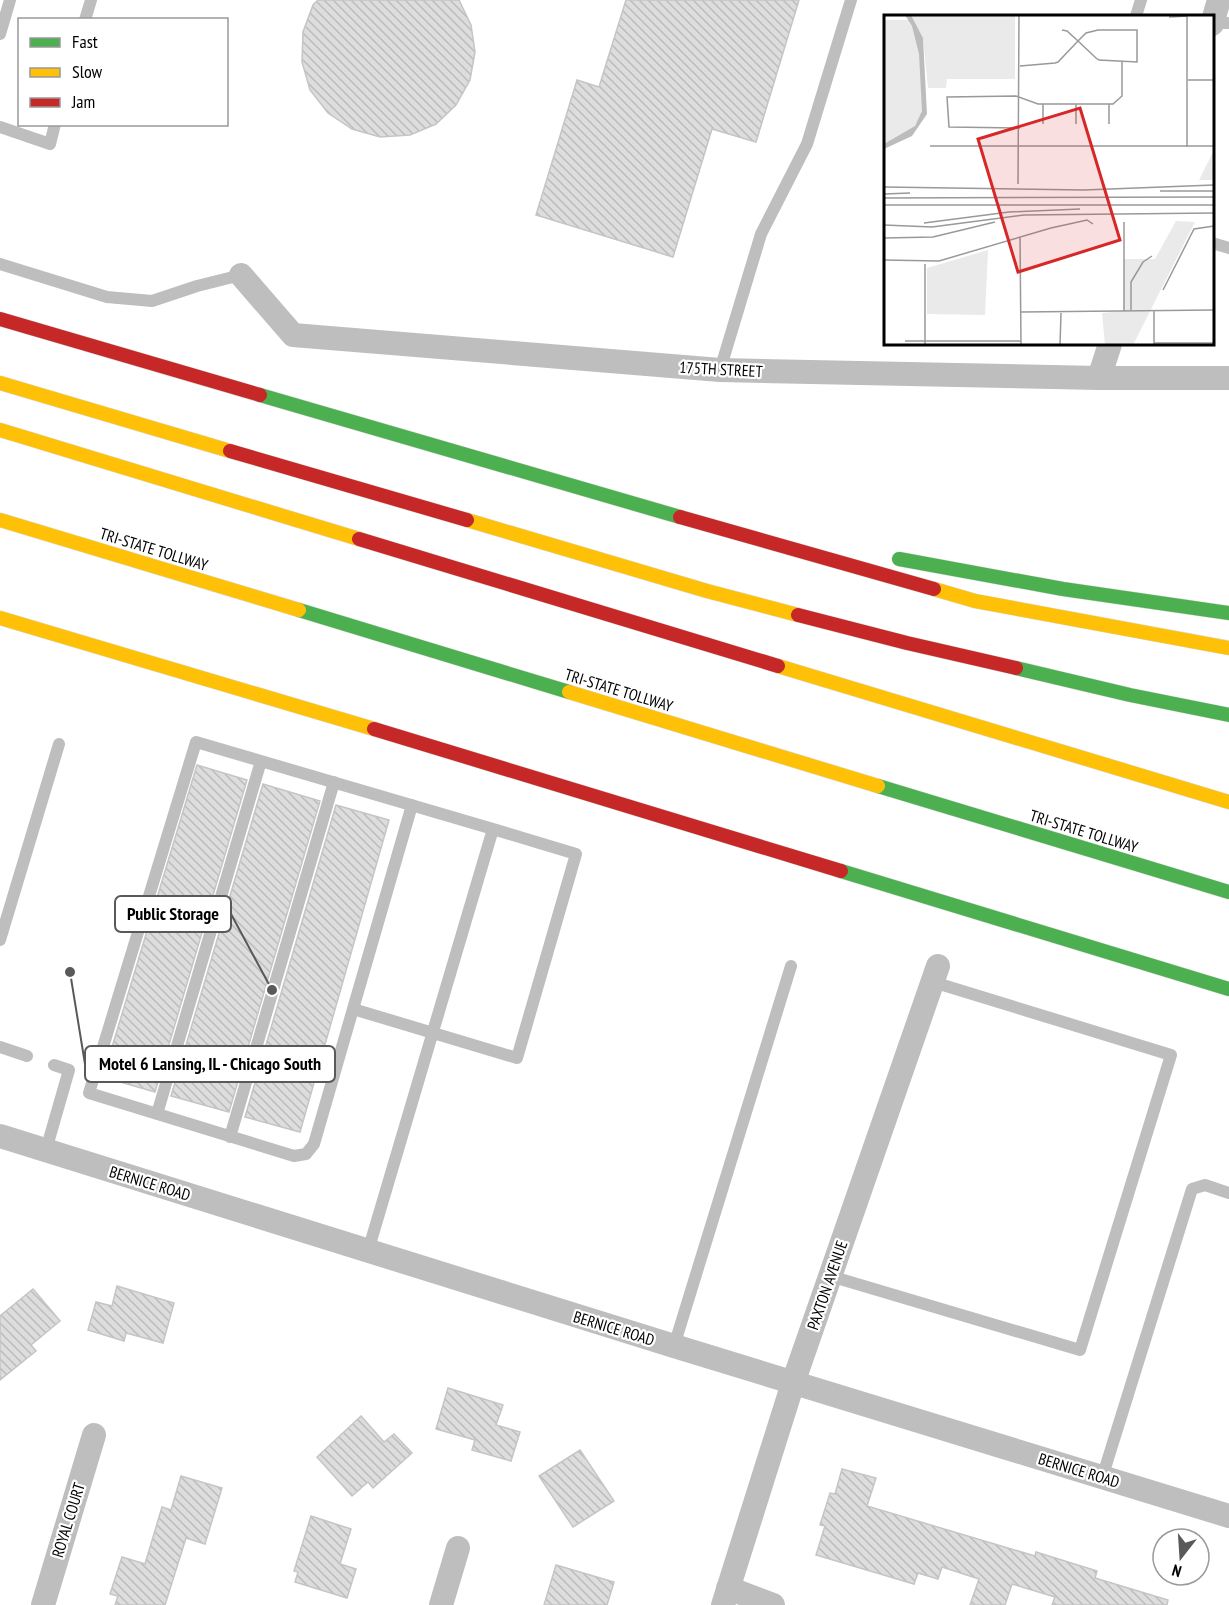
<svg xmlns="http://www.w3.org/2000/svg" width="1229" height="1605" font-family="'PT Sans Narrow',sans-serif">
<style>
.building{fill:url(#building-back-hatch);stroke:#c5c5c5;stroke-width:1.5}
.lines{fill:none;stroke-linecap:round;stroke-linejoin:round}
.fast-casing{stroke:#dbdbdb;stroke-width:15}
.slow-casing{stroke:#dbdbdb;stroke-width:15}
.jam-casing{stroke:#dbdbdb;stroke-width:15}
.lane{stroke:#bebebe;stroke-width:12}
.street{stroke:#bebebe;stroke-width:24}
.fast{stroke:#4caf50;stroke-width:14}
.slow{stroke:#ffc107;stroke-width:14}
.jam{stroke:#c62828;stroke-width:14}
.labels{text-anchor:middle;stroke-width:4.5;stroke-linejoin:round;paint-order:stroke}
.street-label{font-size:16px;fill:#000;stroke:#fff}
.inset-road{fill:none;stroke:#999;stroke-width:1.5}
.view{fill:#d62828;fill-opacity:0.15;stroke:#d62828;stroke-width:3}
.inset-edge{fill:none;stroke:#000;stroke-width:3}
.leader{fill:none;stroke:#595959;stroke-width:2}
.callout-dot{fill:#595959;stroke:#fff;stroke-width:2}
.callout{fill:#fff;stroke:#595959;stroke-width:2}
.callout-label{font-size:18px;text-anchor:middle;font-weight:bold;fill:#000}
</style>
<defs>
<pattern id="building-back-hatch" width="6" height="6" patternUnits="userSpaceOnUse" patternTransform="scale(1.5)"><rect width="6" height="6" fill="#ddd"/><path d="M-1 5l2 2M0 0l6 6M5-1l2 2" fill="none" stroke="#bcbcbc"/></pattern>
</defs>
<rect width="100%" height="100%" fill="#fff"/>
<!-- building -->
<path class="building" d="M318,0H459L471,25L475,52L470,80L456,105L436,124L410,135L380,137L352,129L328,113L310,90L302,62L303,32L313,5Z
M626,0H799L756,142L712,129L673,257L536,215L577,80L599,87Z
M197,765L247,780L155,1092L103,1077Z
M263,784L320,801L229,1112L171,1096Z
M336,805L389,820L300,1132L245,1117Z
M117,1286L174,1303L163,1343L126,1333L124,1341L88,1330L96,1302L112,1306Z
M33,1289L60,1321L31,1345L36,1351L0,1380V1316Z
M448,1388L503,1405L496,1425L520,1432L511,1461L472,1450L475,1440L436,1429Z
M361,1416L384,1442L394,1434L412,1453L373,1488L368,1482L352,1496L317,1457Z
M580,1450L614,1501L573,1527L539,1476Z
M842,1469L876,1478L867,1506L1035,1556L1036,1552L1097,1571L1095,1578L1168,1600L1167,1605H1052L1055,1597L1012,1584L1005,1605H970L979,1579L942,1567L938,1579L918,1573L914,1584L816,1555L825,1526L820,1525L830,1493L835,1494Z
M181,1476L222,1488L205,1544L186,1538L165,1605H115L118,1596L110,1594L122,1557L145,1564L162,1507L171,1510Z
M311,1516L351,1529L340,1564L356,1569L347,1598L295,1582L298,1572L294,1571Z
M556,1565L614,1582L607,1605H544Z"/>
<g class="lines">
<!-- fast casing -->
<g class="fast-casing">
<path id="fast" d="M260,395L680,517
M899,559L1063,589L1229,613
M299,610L569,692
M1016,668L1130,695L1229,715
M878,786L1229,892
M841,871L1229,989"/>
</g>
<!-- slow casing -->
<g class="slow-casing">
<path id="slow" d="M0,383L230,451
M0,430L359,539
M0,520L299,610
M467,520L707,591L798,615
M934,589L975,601L1229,648
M0,618L374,729
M778,666L1229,802
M569,692L878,786"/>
</g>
<!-- jam casing -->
<g class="jam-casing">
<path id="jam" d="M0,319L260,395
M230,451L467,520
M680,517L934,589
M359,539L778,666
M798,615L907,643L1016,668
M374,729L841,871"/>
</g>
<!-- lane -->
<path class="lane" d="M1136,16L1141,0
M85,20L91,0
M1213,23H1229
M0,34L10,0
M0,127L50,144L55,124
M1212,243L1229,248
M0,264L107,297L152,301L197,286L241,275
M720,370L761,234L807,144L851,0
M0,940L59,744
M353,1009L412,805
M0,1047L27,1056
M157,1114L261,761
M230,1137L334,782
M46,1150L69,1070L54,1065
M368,1251L493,829L196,742L89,1093L294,1156L306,1154L314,1144L353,1009L517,1058L576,854L493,829
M830,1276L1080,1350L1171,1055L933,982
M674,1346L791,966
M1102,1478L1192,1189L1205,1185L1229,1193"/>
<!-- street -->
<path class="street" d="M1212,24L1219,0
M241,275L293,335L720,370L1099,378H1229
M1099,378L1110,344
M0,1136L674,1346L1229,1516
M728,1588L773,1605
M43,1605L94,1435
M441,1605L458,1548
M723,1605L793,1383L938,966"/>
<!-- fast -->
<use href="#fast" class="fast"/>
<!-- slow -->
<use href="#slow" class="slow"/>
<!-- jam -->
<use href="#jam" class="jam"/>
</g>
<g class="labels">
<!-- street labels -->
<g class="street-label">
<text transform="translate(721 369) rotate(3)" y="6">175TH STREET</text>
<text transform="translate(154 549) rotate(17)" y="6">TRI-STATE TOLLWAY</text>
<text transform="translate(619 690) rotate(17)" y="6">TRI-STATE TOLLWAY</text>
<text transform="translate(1084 831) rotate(17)" y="6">TRI-STATE TOLLWAY</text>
<text transform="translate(150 1183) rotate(17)" y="6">BERNICE ROAD</text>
<text transform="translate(827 1285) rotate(-71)" y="6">PAXTON AVENUE</text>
<text transform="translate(614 1328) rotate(17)" y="6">BERNICE ROAD</text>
<text transform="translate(1079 1470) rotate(17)" y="6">BERNICE ROAD</text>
<text transform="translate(68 1520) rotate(-73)" y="6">ROYAL COURT</text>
</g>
</g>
<!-- overview -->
<g transform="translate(884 15)">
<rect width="330" height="330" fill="#fff"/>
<path d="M330,135V165H315ZM292,206L311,207L249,330H221L218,298L239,296L240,244H271ZM104,235L101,300L43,299V253Z" fill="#eaeaea"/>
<path d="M27,0H131V64H63L62,73H44L39,23ZM0,5H28L34,16L40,94L28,116L0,131Z" fill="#eaeaea"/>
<path d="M21,0H27L39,23L43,99L28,121L0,134V129L31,111L38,96L35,39L28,11Z" fill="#bcbcbc"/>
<path class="inset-road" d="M285,2L304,1M136,51L171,48L174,47L194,26L202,18L214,15H253V47L215,45L212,43L194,26L183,16L178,15M304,65H330M159,89V109M192,89V109M225,89V109M136,113L65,112L63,82L132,81L154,89H229L238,81V47M46,131H330M303,132V2M134,169L135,0M0,172L200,175L330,170M276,176H330M0,179L26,178M0,183L330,182M0,190H330M40,208L125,197L196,194M0,210L48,212L140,200L330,198M136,222L137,330M0,223L49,222L111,207M0,245L55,246L167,213L203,205L209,209M41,249V330M279,275L310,214L330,211M247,295V267L259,247L268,241M240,296V207M137,297L330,295M21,326H137M270,328H330M176,330L177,298M270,330V295"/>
<path class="view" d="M196,93L236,225L134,257L94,124Z"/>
<rect width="330" height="330" class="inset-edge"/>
</g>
<!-- callouts -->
<path class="leader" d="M272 990L231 914M70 972L85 1064"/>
<g class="callout-dot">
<circle cx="272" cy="990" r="6"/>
<circle cx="70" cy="972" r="6"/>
</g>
<g class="callout">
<rect x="115" y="896" width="116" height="36" rx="6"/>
<rect x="85" y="1046" width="250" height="36" rx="6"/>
</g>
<g class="callout-label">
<text x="173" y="920">Public Storage</text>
<text x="210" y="1070">Motel 6 Lansing, IL - Chicago South</text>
</g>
<!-- legend -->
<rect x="18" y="18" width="210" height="108" fill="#ffffff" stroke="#999999" stroke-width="1.5"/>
<rect x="30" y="38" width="30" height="9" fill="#4caf50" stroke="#999999" stroke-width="1.5"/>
<text x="72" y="48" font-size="18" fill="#000000">Fast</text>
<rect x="30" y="68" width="30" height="9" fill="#ffc107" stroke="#999999" stroke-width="1.5"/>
<text x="72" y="78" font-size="18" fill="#000000">Slow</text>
<rect x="30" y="98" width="30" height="9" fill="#c62828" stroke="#999999" stroke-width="1.5"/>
<text x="72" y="108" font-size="18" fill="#000000">Jam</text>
<!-- north arrow -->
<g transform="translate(1181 1557) rotate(197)"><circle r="28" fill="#ffffff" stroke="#999999" stroke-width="1.5"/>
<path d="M0-4.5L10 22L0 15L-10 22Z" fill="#595959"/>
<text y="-9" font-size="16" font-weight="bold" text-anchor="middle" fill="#000000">N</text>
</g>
</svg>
